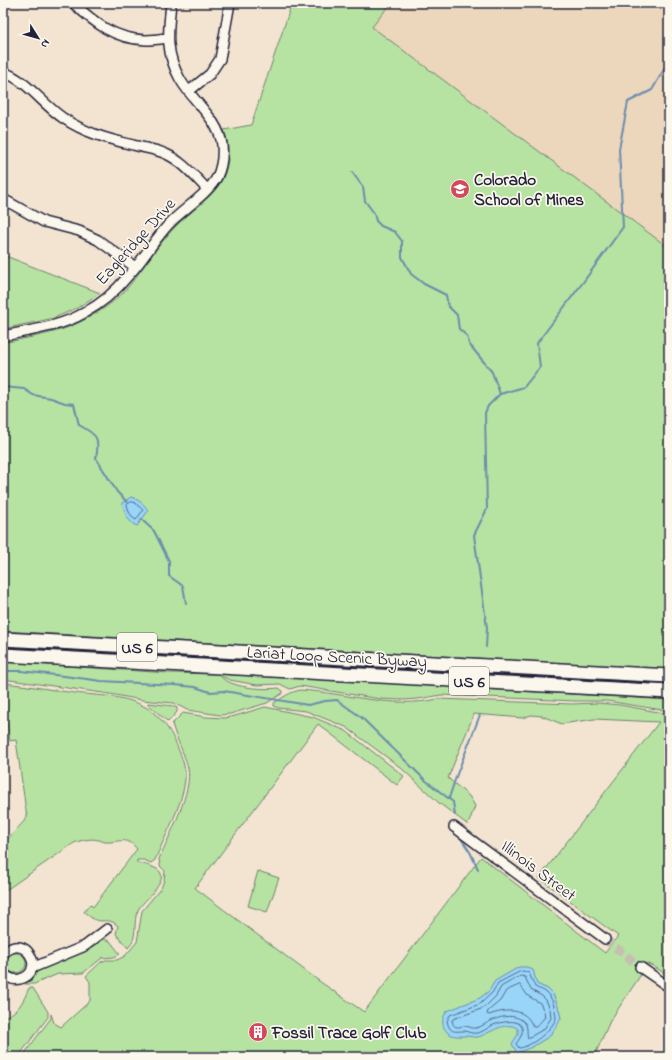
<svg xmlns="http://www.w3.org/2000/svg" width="672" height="1060" font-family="'Indie Flower',sans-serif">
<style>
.built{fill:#ecd6bc}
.green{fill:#b6e3a1;stroke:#6c826e}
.water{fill:#99d5f9;stroke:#698dad}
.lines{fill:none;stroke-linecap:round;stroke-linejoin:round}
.shore{stroke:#526a87;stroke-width:1}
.stream{stroke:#698dad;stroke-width:2}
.minor-tunnel{stroke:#c8bdb2;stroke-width:9;stroke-dasharray:9 4.5;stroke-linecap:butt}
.minor-casing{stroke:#22223b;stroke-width:12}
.highway-casing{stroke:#22223b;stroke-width:16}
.minor{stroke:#fbf7ec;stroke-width:9}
.highway{stroke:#fbf7ec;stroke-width:13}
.labels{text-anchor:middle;stroke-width:3.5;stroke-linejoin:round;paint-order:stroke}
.shield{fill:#fbf7ec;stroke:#636270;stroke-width:1}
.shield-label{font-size:16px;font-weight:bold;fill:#22223b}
.poi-label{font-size:17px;font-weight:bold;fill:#22223b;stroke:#fbf7ec;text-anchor:start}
.street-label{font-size:17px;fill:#22223b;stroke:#fbf7ec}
</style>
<rect width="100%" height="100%" fill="#f2e4d0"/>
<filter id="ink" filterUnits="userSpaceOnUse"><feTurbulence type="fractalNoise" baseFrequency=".025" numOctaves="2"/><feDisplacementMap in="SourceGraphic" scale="8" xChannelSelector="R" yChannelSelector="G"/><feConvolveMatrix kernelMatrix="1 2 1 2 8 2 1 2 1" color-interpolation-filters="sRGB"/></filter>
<g filter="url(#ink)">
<!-- built -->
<path class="built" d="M389,3H669V642L372,27Z"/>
<!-- green -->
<path class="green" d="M292,3H391L372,27L669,248V669L3,631V343C29,337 58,334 82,321C96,314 110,305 122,294C141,273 155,248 175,227C190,211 211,200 222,180C230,165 230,146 224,130L251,125Z
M3,255L100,293L77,308L54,318L3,329Z
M3,643L263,657V663L3,652Z
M276,658L669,679V689L277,666Z
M3,662L168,673L218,674L470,688L669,700V711L607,701H576L441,695L418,699L402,700L380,699L300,686L290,689L280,684L257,685L230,680L219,675C230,688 262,690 279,688L283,691V693L267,703L230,714L220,715L187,710L174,703L142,700L110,694L3,679Z
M3,683C27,685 51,690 75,693C98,696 126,695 147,708C163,718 173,734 179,751C183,760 186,770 185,780C182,807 165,835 155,860L151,863L144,860H137V863C143,863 149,866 155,868C175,877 143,900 138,910C132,922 139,937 128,948L116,934L118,926C109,917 105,923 96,920C92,919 88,915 84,912L90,904L93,907L137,849C126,835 119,843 105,842C104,842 100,840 99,840C90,838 82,840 74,843L3,892V844L27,818L16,740L10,741L6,717L3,718Z
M300,690C347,693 391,709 438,699L572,704L597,703L620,705L669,714V976L653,966L645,963L644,970L610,1021L594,1057H22L51,1018V1014L54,1023L61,1027L90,1001V982L86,976L101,962L106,960H117L125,956L137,942L142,911L161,888L164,881L165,871L160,866L159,859C169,836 193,791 188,768C184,752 176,739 172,724L183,713L206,717L225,718L235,716L265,707L313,717L346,731L404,776L397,785L318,724L195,888L319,981L364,1012L481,857L605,953L618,936L539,878L659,722L594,719L562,724L542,716L531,715L523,718L474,714L448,778L469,796L475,806L468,825L439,803L400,767L346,727L306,711L278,708L274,706V703C282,698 290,692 300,690Z
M148,703L173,706L177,708V712L168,722L148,704Z
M258,871L279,878L267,912L248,906Z
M104,939L110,941L120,954L114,957L102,958L83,973L58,974L34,984H25L35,971L78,954Z
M6 963a10 10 0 1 1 20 0a10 10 0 1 1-20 0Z
M29,988H33L48,1012V1017L18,1057H3V1017C18,1013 23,1002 29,988Z"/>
<!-- water -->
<path class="water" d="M131,497C137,499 145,504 148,511L137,526C128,523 125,512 122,503Z
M519,967H527L533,970L537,984L548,989L553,994L558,1006L561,1018L558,1024L550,1036L532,1047L517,1053L512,1044L518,1034V1029C507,1019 489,1034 478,1037C472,1038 468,1035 463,1036C454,1037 446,1035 443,1025C442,1020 444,1015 447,1011L480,998L489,991L495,981Z"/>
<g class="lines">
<!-- shore -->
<path class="shore" d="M131,502H134L143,510L136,520L134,519L129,512L127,505Z
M523,971L529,973L535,987C538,989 541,989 544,991C553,996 555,1009 556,1018C552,1030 531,1047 519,1048L516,1044C518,1041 521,1037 522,1033C525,1018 505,1021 496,1024C489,1026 484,1032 477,1033C472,1034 469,1032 465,1031C455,1031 450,1034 447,1021L450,1015L480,1004L492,993L498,983L519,972Z
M521,976L525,977L531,990L542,996L546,1000L550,1009L551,1018L544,1029L528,1038C526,1032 529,1026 523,1021C515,1014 502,1016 493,1020C487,1022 482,1027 476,1028C472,1029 469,1026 464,1026C458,1027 454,1029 452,1021L453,1019L481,1009L487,1005L496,996L501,987Z
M520,985L528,996L540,1003L544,1011L545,1017L536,1027H533C526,1007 506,1009 489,1015L487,1014L488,1011L500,1001L506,991Z"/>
<!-- stream -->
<path class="stream" d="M352,172L363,187L365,201L374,213L376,221L381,226L395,232L402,241V257L411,274L424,284L446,295L448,306L457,315L459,329L467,336L469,344L492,372L500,394L488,406L485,413L487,509L474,535L487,628L486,647
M3,387L24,389L33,395L51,398L65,403L74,404L79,425C97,435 100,437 96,458L117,492L127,502
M500,394L524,387L540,367L537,343L584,281L623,227L619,149L628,102L652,90L669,61
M141,519L154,531L169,561V576L183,586L186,603
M3,671H21L72,677L101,681L175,685L195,687L210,692L224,691L308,705L325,701L337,700L361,717L425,780L453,802L455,815
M449,798L457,774L480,715
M458,834L470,852L478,869"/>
<!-- minor-tunnel -->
<path class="minor-tunnel" d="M605,939L640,967"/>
<!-- minor casing -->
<g class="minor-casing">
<path id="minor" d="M73,3C95,23 114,39 146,40C153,40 160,39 167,38
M3,72C27,80 42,104 63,118C85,133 108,139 133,145C144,148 156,149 166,154C182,161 195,177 207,189
M189,91L210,74L220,59L230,3
M3,199L44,222L79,231L98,240L135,267
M3,336C30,330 60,327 84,313C101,304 116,291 128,276C143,260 154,240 169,224C182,210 208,194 217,177C221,168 223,155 222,145C219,119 192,101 180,79C165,52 168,33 171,3
M454,827L605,939
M3,954C26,930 47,973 20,979C13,981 8,978 3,973
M640,967L669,987
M32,968L85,946L107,929"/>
</g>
<!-- highway casing -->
<g class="highway-casing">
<path id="highway" d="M3,639L669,676
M3,655L669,692"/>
</g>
<!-- minor -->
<use href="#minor" class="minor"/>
<!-- highway -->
<use href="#highway" class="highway"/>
</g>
</g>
<!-- icons -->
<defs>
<g id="university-disc" transform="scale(1)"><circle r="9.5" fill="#d1495b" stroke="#fbf7ec"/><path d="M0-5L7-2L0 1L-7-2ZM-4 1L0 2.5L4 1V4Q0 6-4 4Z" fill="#fff"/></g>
<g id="building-disc" transform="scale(1)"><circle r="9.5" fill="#d1495b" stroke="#fbf7ec"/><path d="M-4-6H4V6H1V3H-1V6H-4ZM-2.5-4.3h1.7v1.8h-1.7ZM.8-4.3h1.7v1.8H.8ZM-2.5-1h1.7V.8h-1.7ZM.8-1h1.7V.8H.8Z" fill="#fff"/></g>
</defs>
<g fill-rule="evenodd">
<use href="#university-disc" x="460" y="189"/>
<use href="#building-disc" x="258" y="1032"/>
</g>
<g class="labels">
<!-- shield labels -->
<g class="shield">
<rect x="117" y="633" width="40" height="28" rx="3"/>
<rect x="449" y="667" width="40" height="28" rx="3"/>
</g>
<g class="shield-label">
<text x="137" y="653">US 6</text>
<text x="469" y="687">US 6</text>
</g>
<!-- poi labels -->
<g class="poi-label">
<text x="474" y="185">Colorado<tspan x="474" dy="20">School of Mines</tspan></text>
<text x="272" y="1038">Fossil Trace Golf Club</text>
</g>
<!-- street labels -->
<g class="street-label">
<text transform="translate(135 241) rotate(-48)" y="6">Eagleridge Drive</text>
<text transform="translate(337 656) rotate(3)" y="6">Lariat Loop Scenic Byway</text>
<text transform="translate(539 870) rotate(37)" y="6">Illinois Street</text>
</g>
</g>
<!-- margin -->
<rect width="672" height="1060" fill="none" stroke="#fbf7ec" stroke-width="16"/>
<rect x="8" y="8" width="656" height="1044" fill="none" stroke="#22223b" stroke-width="1.5" filter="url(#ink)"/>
<!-- north arrow -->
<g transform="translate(38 38) rotate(127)" stroke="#fbf7ec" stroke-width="3" paint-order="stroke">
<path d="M0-3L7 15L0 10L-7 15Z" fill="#22223b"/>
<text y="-6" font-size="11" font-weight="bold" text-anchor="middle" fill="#22223b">N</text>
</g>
</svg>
